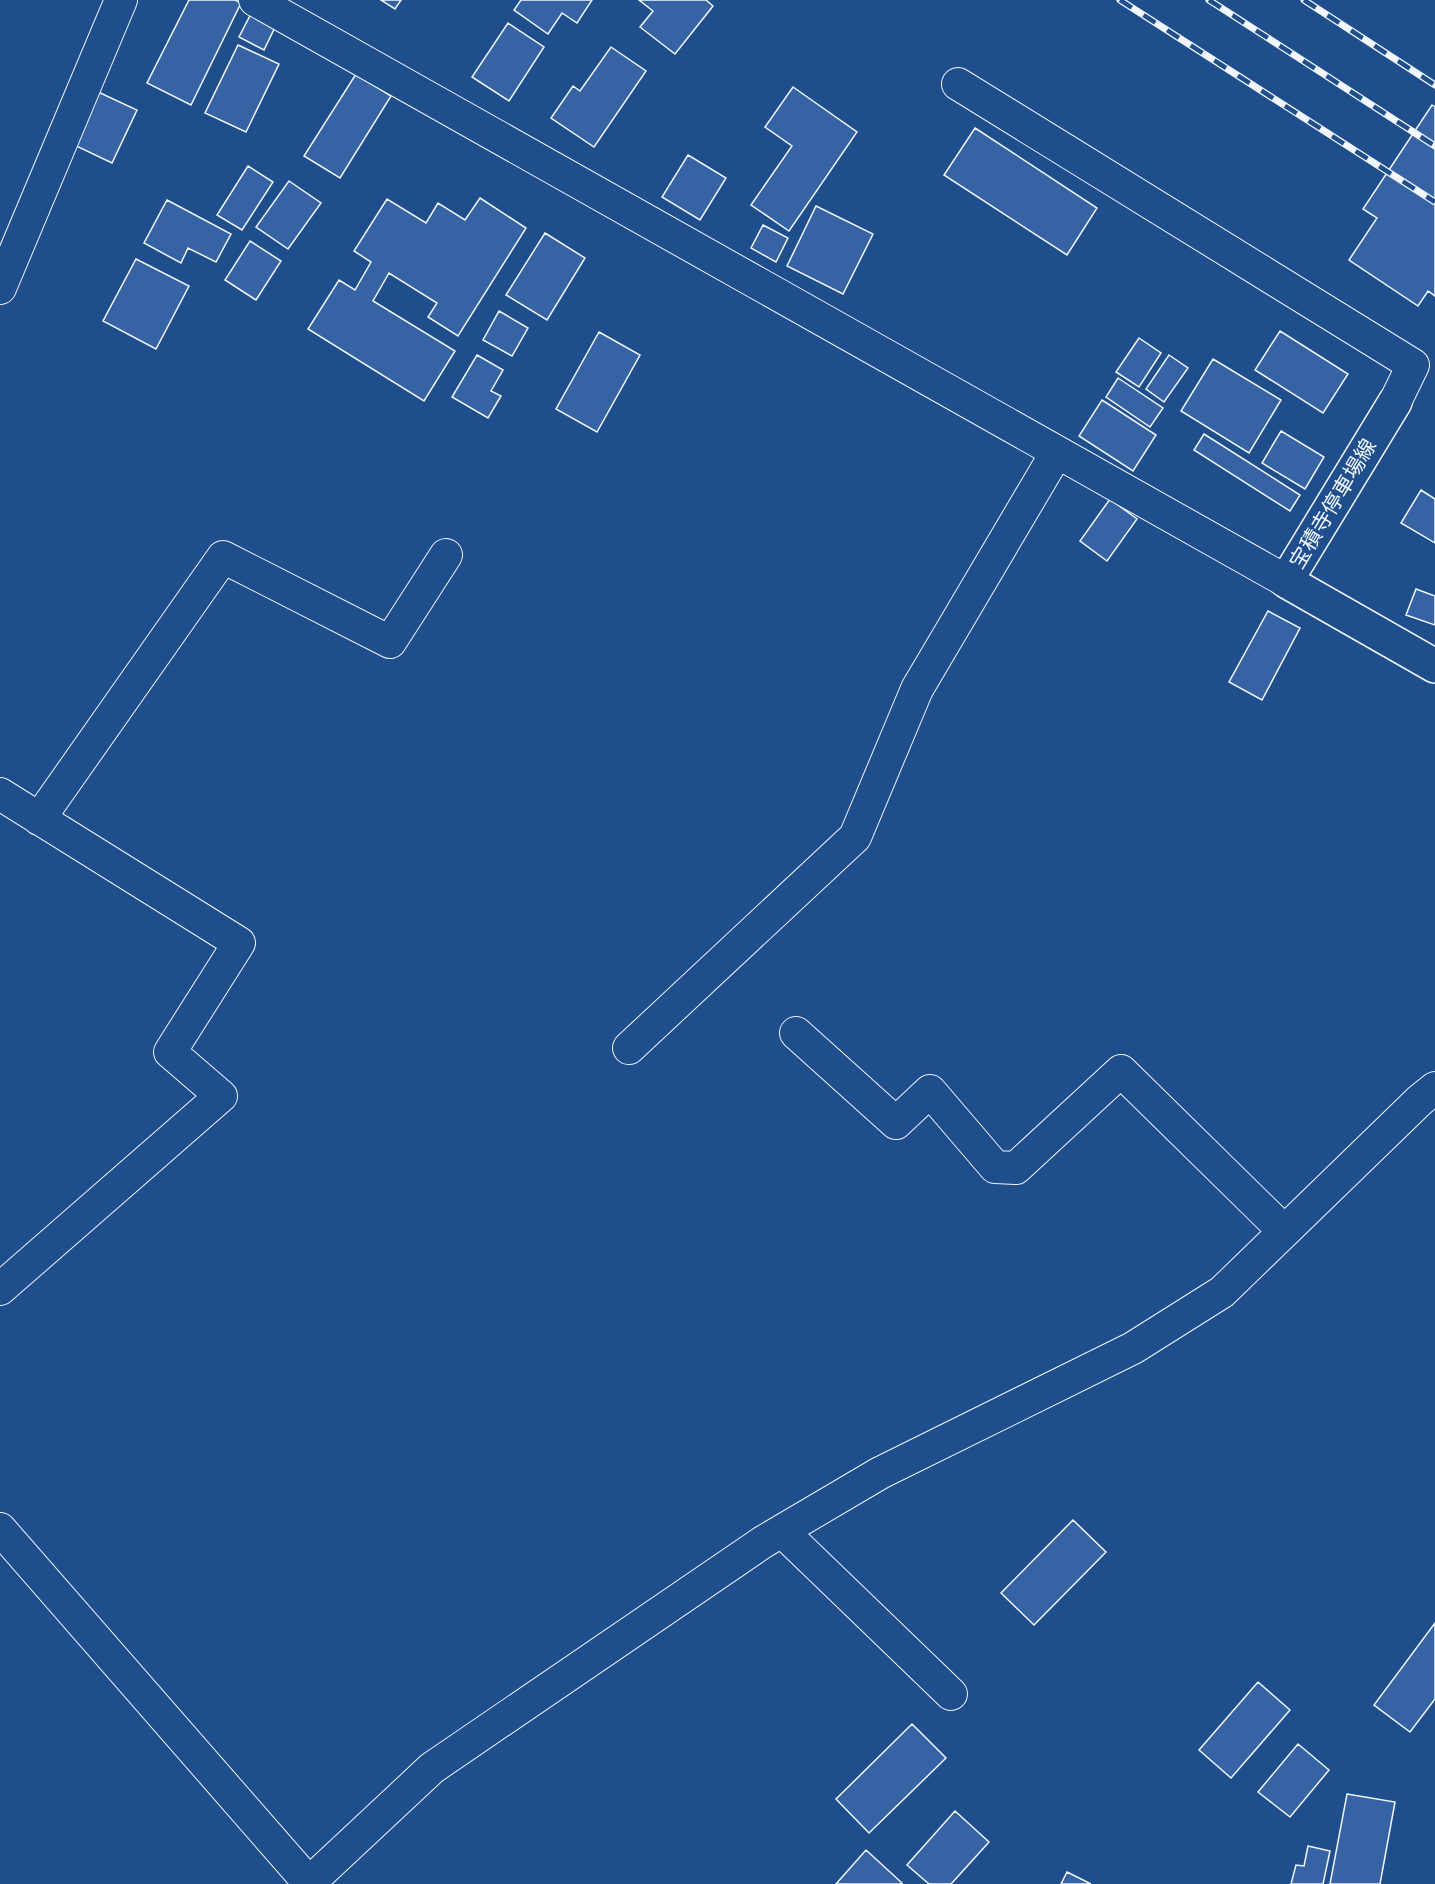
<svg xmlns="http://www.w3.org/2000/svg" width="1435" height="1884" font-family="Jost,'Noto Sans JP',sans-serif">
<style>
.building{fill:#3563a3;stroke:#f2f6ff;stroke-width:1.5}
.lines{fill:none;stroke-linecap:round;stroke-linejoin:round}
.street-casing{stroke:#f2f6ff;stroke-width:34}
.secondary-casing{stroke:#f2f6ff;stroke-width:36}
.street{stroke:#1f4e8c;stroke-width:32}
.secondary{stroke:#1f4e8c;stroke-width:33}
.rail-casing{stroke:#f2f6ff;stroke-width:7}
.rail{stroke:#1f4e8c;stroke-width:4.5;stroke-dasharray:14;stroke-linecap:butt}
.labels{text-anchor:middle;stroke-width:4.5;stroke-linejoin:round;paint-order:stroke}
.street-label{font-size:21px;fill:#f2f6ff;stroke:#1f4e8c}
</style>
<rect width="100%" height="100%" fill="#1f4e8c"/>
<!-- building -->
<path class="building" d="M189,0H235L241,3L191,105L147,83Z
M381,0H401L395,9Z
M521,0H592L577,23L562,13L548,34L514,10Z
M639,0H706L713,6L675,54L640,27L653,11Z
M254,8L278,21L264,50L239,37Z
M508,23L544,47L509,101L472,77Z
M238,45L279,64L246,132L205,113Z
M611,47L646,71L594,147L551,118L573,86L580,91Z
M356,74L391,96L340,178L304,156Z
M793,87L857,132L789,231L751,205L792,146L765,127Z
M96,91L137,110L112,163L72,144Z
M1432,105L1435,107V296L1428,291L1418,306L1349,260L1377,218L1363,209Z
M975,128L1097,208L1067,255L944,175Z
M688,155L726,178L700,220L662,197Z
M248,166L273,182L242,230L217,215Z
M289,181L321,203L288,249L256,227Z
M480,198L526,228L458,336L428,317L437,303L389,273L373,301L455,351L424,401L308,329L339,280L355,290L371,262L354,251L387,199L426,223L438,203L465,220Z
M167,200L231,234L216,262L188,248L181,263L144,243Z
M816,206L873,234L843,294L787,266Z
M763,225L788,238L776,262L751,248Z
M545,233L585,258L547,320L506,295Z
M250,241L281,261L256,300L225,280Z
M136,259L189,286L156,349L103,321Z
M499,311L528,328L512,356L483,340Z
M1280,331L1348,374L1323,413L1255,370Z
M599,332L640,355L597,432L556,409Z
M1139,338L1161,353L1139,387L1116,372Z
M477,355L503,370L491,391L501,396L488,418L452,397Z
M1169,355L1188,368L1164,402L1146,389Z
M1213,359L1281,400L1249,453L1181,411Z
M1118,378L1163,408L1150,427L1106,397Z
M1102,400L1156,435L1133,471L1079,436Z
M1281,431L1324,457L1305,489L1262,463Z
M1204,434L1300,495L1290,511L1194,450Z
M1421,490L1435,499V543L1401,523Z
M1110,499L1137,519L1107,561L1080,541Z
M1416,589L1435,596V625L1406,615Z
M1268,611L1300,628L1262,700L1229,682Z
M1073,1520L1106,1552L1034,1625L1001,1593Z
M1435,1623V1699L1410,1732L1374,1705Z
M1258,1682L1290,1710L1231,1778L1199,1750Z
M912,1724L946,1758L869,1833L836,1799Z
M1298,1744L1329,1770L1290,1817L1258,1792Z
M1347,1794L1395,1802L1380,1884H1330Z
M955,1811L989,1842L951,1884H929L907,1865Z
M1308,1846L1330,1851L1323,1884H1291L1296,1865L1304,1866Z
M866,1850L902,1883V1884H836Z
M1067,1872L1091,1884H1061Z"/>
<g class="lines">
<!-- street casing -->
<g class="street-casing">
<path id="street" d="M255,0L1286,581
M958,84L1413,365L1395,402
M0,288L121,0
M0,794L239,943L170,1052L221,1096L0,1289
M39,819L223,557L390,642L446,555
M796,1033L896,1123L930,1091L995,1167L1016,1168L1121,1071L1284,1231
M629,1048L855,837L917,689L1057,452
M0,1529L310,1884
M782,1531L951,1694
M308,1884L432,1768L763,1542L880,1473L1133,1348L1222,1292L1420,1100L1435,1088"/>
</g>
<!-- secondary casing -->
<g class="secondary-casing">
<path id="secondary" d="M1395,402L1286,581L1435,666"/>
</g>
<!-- street -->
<use href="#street" class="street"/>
<!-- secondary -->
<use href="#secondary" class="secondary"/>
<!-- rail casing -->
<g class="rail-casing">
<path id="rail" d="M1120,0L1435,202
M1209,0L1435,146
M1304,0L1435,85"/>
</g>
<!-- rail -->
<use href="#rail" class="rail"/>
</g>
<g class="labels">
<!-- street labels -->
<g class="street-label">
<text transform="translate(1333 504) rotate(-59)" y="7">宝積寺停車場線</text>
</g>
</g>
</svg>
